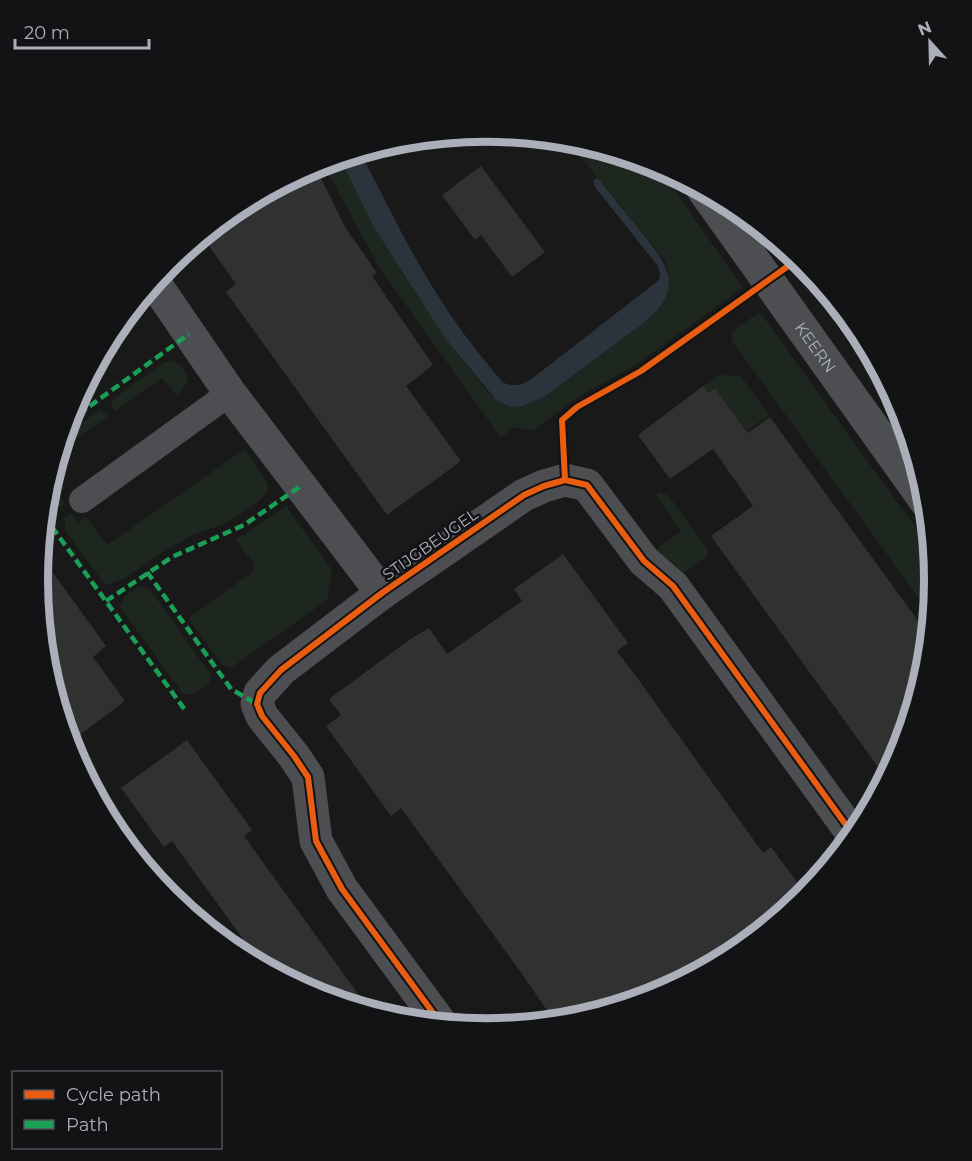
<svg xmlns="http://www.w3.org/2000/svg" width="972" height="1161" font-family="Montserrat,sans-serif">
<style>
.green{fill:#1e2620}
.water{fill:#2b343c}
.building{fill:#313131}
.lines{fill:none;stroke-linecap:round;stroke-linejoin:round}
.service{stroke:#4d4e52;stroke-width:26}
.minor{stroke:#4d4e52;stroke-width:33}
.quiet{stroke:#1a9f57;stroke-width:4.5;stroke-dasharray:9 4.5;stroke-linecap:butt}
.cycleway-casing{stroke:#131315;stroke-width:10}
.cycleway{stroke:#e95d12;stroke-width:6}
.labels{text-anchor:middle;stroke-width:5;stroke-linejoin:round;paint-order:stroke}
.street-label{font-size:16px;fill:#aaafba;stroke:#131315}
.rim{fill:none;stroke:#aaafba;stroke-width:8}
</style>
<rect width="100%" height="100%" fill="#191919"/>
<!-- green -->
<path class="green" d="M593,147L658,166L743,288L637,364L577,398L533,431L513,427L501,438L379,267L323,164L340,158L373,226L445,338L491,396L523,406L544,397L645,322C665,305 674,285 664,259L580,156Z
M760,312L931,549L934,581L931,615L732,341V331Z
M171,361C182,364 186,370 188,381L177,396L162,378L115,411L111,406L112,400L163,363Z
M719,375L741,376L769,415L747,431L715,388L709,393L703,386Z
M99,410L108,416L58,452L63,437Z
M245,449L268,484V491L260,500L238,516L221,525L193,535L163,552L125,578L105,585L65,530V517L71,513L78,522L86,517L107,545Z
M53,471L64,488L58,494L65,504L59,507H49L45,502Z
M659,492L669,496L708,550L707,556L683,573L674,563L654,551L681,531L656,495Z
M286,506L332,570L327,600L231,668L222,665L188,618L254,571L253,563L236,540Z
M139,586L150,589L211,675L209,684L194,694H183L120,607L124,597Z"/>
<!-- water -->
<path class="water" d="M360,152C387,203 412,257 444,305C461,332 482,357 502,382C513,387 519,386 529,381L659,280L660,273L657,265L595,187L593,180L598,178C611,195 625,212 639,229C666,263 687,286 645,322L544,397L523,406L511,407L497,401L445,338L373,226L340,158Z"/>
<!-- building -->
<path class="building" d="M315,166L345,227L377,273L372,276L433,365L406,386L461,461L387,515L226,292L236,284L202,236L237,207Z
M481,166L545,252L512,277L481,235L475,240L442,195Z
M703,386L709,393L715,388L748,433L770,417L929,636L926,668L900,752L886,778L711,536L753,506L713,449L670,479L638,435Z
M563,554L628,643L617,651L638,679L763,853L771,847L806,894L735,954L659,994L573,1020L555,1022L522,974L401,808L391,816L326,726L341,715L329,699L409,640L429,628L447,654L522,601L514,589Z
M40,555L106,646L93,657L125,701L69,743L46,668L38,580Z
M187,740L252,830L244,836L371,1012L314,995L264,968L172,841L164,847L121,788Z"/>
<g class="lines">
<!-- service -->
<path class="service" d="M82,500L230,393"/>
<!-- minor -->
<g class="minor">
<path id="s1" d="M704,191L927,503"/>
<path d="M154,282L230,393L382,593"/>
<path d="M442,1025L342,889L316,841L308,777L294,756L262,716L257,704L260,693L281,670L382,593L524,495L544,486L565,480L587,485L644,561L673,586L854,836"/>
</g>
<!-- quiet -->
<path class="quiet" d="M68,422L189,334
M44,516L185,710
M147,572L231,689L257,704
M106,601L172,557L244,525L301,486"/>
<!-- cycleway casing -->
<g class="cycleway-casing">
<path id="cycleway" d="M836,303L842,324L891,392
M565,480L562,420L577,407L641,371L798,259
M442,1025L342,889L316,841L308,777L294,756L262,716L257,704L260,693L281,670L382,593L524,495L544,486L565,480L587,485L644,561L673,586L854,836"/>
</g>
<!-- cycleway -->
<use href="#cycleway" class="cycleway"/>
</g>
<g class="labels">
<!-- street labels -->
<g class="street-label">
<text dy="6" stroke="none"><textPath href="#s1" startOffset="192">KEERN</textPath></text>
<text transform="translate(430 544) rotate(-35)" y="6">STIJGBEUGEL</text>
</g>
</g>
<!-- crop -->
<path d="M0 0H972V1161H0ZM48 580a438 438 0 1 1 876 0a438 438 0 1 1-876 0Z" fill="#131315" fill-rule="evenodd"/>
<path class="rim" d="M48 580a438 438 0 1 1 876 0a438 438 0 1 1-876 0Z"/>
<!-- legend -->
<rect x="12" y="1071" width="210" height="78" fill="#131315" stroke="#4f5157" stroke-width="1.5"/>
<rect x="24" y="1090" width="30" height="9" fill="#e95d12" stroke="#4f5157" stroke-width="1.5"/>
<text x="66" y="1101" font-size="18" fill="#aaafba">Cycle path</text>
<rect x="24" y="1120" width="30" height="9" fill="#1a9f57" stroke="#4f5157" stroke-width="1.5"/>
<text x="66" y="1131" font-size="18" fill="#aaafba">Path</text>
<!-- north arrow -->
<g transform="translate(930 42) rotate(338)" stroke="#131315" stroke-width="4.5" paint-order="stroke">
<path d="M0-4.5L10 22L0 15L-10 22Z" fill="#aaafba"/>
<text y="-9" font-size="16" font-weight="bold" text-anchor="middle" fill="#aaafba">N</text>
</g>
<!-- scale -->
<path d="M15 39v9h134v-9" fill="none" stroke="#aaafba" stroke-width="3"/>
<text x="24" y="39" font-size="18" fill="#aaafba" stroke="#131315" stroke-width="4.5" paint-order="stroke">20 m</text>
</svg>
